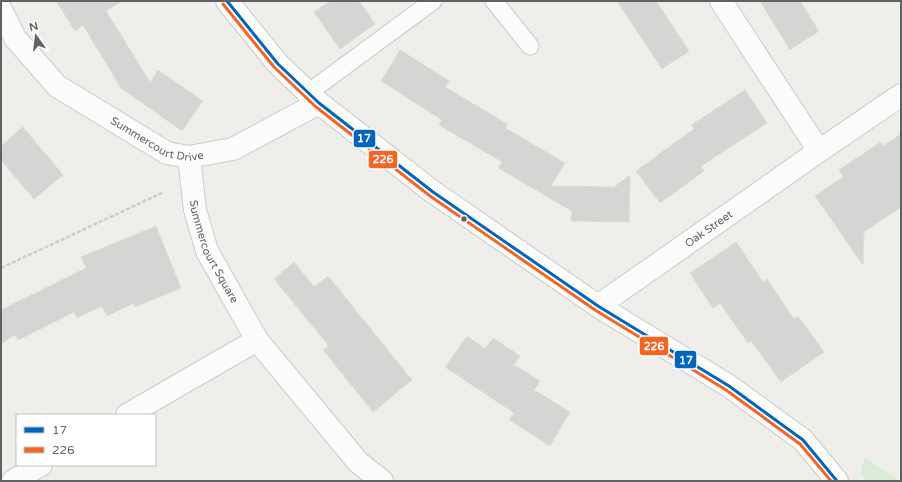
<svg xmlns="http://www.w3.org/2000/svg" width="902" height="482" font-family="'Varela Round',sans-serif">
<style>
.green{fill:#d8ebd6}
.building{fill:#d6d5d3;stroke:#deddd9}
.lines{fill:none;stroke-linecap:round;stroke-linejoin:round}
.lane-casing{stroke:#cbcccc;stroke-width:19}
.street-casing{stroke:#cbcccc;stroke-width:24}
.secondary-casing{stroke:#cacacb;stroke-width:24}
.path{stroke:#cacfcc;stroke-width:2.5;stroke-dasharray:4 2;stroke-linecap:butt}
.lane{stroke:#fdfcfc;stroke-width:17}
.street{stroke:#fdfcfc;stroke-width:22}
.secondary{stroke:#fdfcfc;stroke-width:22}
.bus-1-casing{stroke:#fff;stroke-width:6}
.bus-2-casing{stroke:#fff;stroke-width:6}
.bus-1{stroke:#0065bd;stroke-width:3}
.bus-2{stroke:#f26522;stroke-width:3}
.bus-dot{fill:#5f6368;stroke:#fff;stroke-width:1.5}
.labels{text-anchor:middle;stroke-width:4;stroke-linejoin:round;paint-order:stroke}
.street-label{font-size:11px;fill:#5f6368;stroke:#fff}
.line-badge{stroke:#fff;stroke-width:1.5}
.badge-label{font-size:11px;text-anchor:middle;font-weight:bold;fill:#fff}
</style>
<rect width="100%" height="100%" fill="#efeeea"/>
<!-- green -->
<path class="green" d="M865,458L899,481H866C859,473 861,467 865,458Z"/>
<!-- building -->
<path class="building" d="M56,1H122L106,11L150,82L158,70L203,101L182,131L121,88L83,25L75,31Z
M330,1H359L375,24L340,49L314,12Z
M617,1H656L689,51L662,69Z
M760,1H800L819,31L790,50Z
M400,50L449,81L445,87L507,124L505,128L565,163L551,186L614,187L630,175L629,222L571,221L572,211L498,168L502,162L439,125L442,120L381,81Z
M745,90L767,123L701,166L704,171L660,203L636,171L694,129L691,125Z
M23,127L63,175L34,199L1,160V146Z
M901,134V207L864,232L863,265L815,196L843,177L839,170L881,142L883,146Z
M156,226L181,288L135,307L134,303L107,316L102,306L77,318L74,312L18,340L15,335L1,344V310L86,268L81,257Z
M736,242L763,282L767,279L794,319L798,316L824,352L781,382L751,341L748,343L720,303L713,308L690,273Z
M294,262L314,287L328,276L412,380L373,412L323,350L329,346L274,279Z
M467,336L485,349L493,338L520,356L514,365L540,381L534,390L570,412L550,446L509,420L514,413L445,367Z"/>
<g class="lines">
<!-- lane casing -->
<g class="lane-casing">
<path id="lane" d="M494,1L530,46
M308,93L433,1"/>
</g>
<!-- street casing -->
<g class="street-casing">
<g id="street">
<path d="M721,1L819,151"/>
<path id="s1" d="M1,10L15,38L57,86L167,153L189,157L233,149L319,103"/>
<path id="s2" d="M189,157L195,210L207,251L257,340L358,462L382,481"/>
<path id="s3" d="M598,306L819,151L901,95"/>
<path d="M127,415L257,340"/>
<path d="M13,481L41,465"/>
</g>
</g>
<!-- secondary casing -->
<g class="secondary-casing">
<path id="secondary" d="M227,1L278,64L319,103L433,192L598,306L729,386L803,440L837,481"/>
</g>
<!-- path -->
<path class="path" d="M1,268L162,193"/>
<!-- lane -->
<use href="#lane" class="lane"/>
<!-- street -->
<use href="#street" class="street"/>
<!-- secondary -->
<use href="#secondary" class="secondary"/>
<!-- bus-1 casing -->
<g class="bus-1-casing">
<path id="bus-1" d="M227,1L278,64L319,103L433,192L598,306L729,386L803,440L837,481"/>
</g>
<!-- bus-2 casing -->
<g class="bus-2-casing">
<path id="bus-2" d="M223,4L274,67L316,107L430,196L595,310L726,390L800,444L831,481"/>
</g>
<!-- bus-1 -->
<use href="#bus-1" class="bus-1"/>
<!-- bus-2 -->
<use href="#bus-2" class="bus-2"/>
</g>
<!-- markers -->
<circle class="bus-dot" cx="464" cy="219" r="3.5"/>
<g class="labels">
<!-- street labels -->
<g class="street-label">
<text dy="4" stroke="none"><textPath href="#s1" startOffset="210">Summercourt Drive</textPath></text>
<text dy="4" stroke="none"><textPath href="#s3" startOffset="135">Oak Street</textPath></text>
<text dy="4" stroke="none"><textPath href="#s2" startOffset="99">Summercourt Square</textPath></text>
</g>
</g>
<g class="line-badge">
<rect x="353" y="129" width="23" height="19" rx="4" fill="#0065bd"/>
<rect x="368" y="150" width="30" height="19" rx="4" fill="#f26522"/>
<rect x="639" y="336" width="30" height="20" rx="4" fill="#f26522"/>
<rect x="674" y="350" width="23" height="19" rx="4" fill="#0065bd"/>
</g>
<g class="badge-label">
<text x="364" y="142">17</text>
<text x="383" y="163">226</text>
<text x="654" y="350">226</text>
<text x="686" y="364">17</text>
</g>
<!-- border -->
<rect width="902" height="482" fill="none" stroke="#5f6368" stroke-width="4"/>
<!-- legend -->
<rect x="16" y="414" width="140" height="52" fill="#ffffff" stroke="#bfc1c3"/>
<rect x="24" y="427" width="20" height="6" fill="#0065bd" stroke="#bfc1c3"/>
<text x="52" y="434" font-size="12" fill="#5f6368">17</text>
<rect x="24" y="447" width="20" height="6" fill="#f26522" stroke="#bfc1c3"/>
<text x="52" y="454" font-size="12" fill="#5f6368">226</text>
<!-- north arrow -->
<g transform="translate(36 36) rotate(346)" stroke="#ffffff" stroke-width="3" paint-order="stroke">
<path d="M0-3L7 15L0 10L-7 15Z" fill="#5f6368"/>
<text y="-6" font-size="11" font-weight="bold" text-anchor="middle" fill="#5f6368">N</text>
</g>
</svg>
